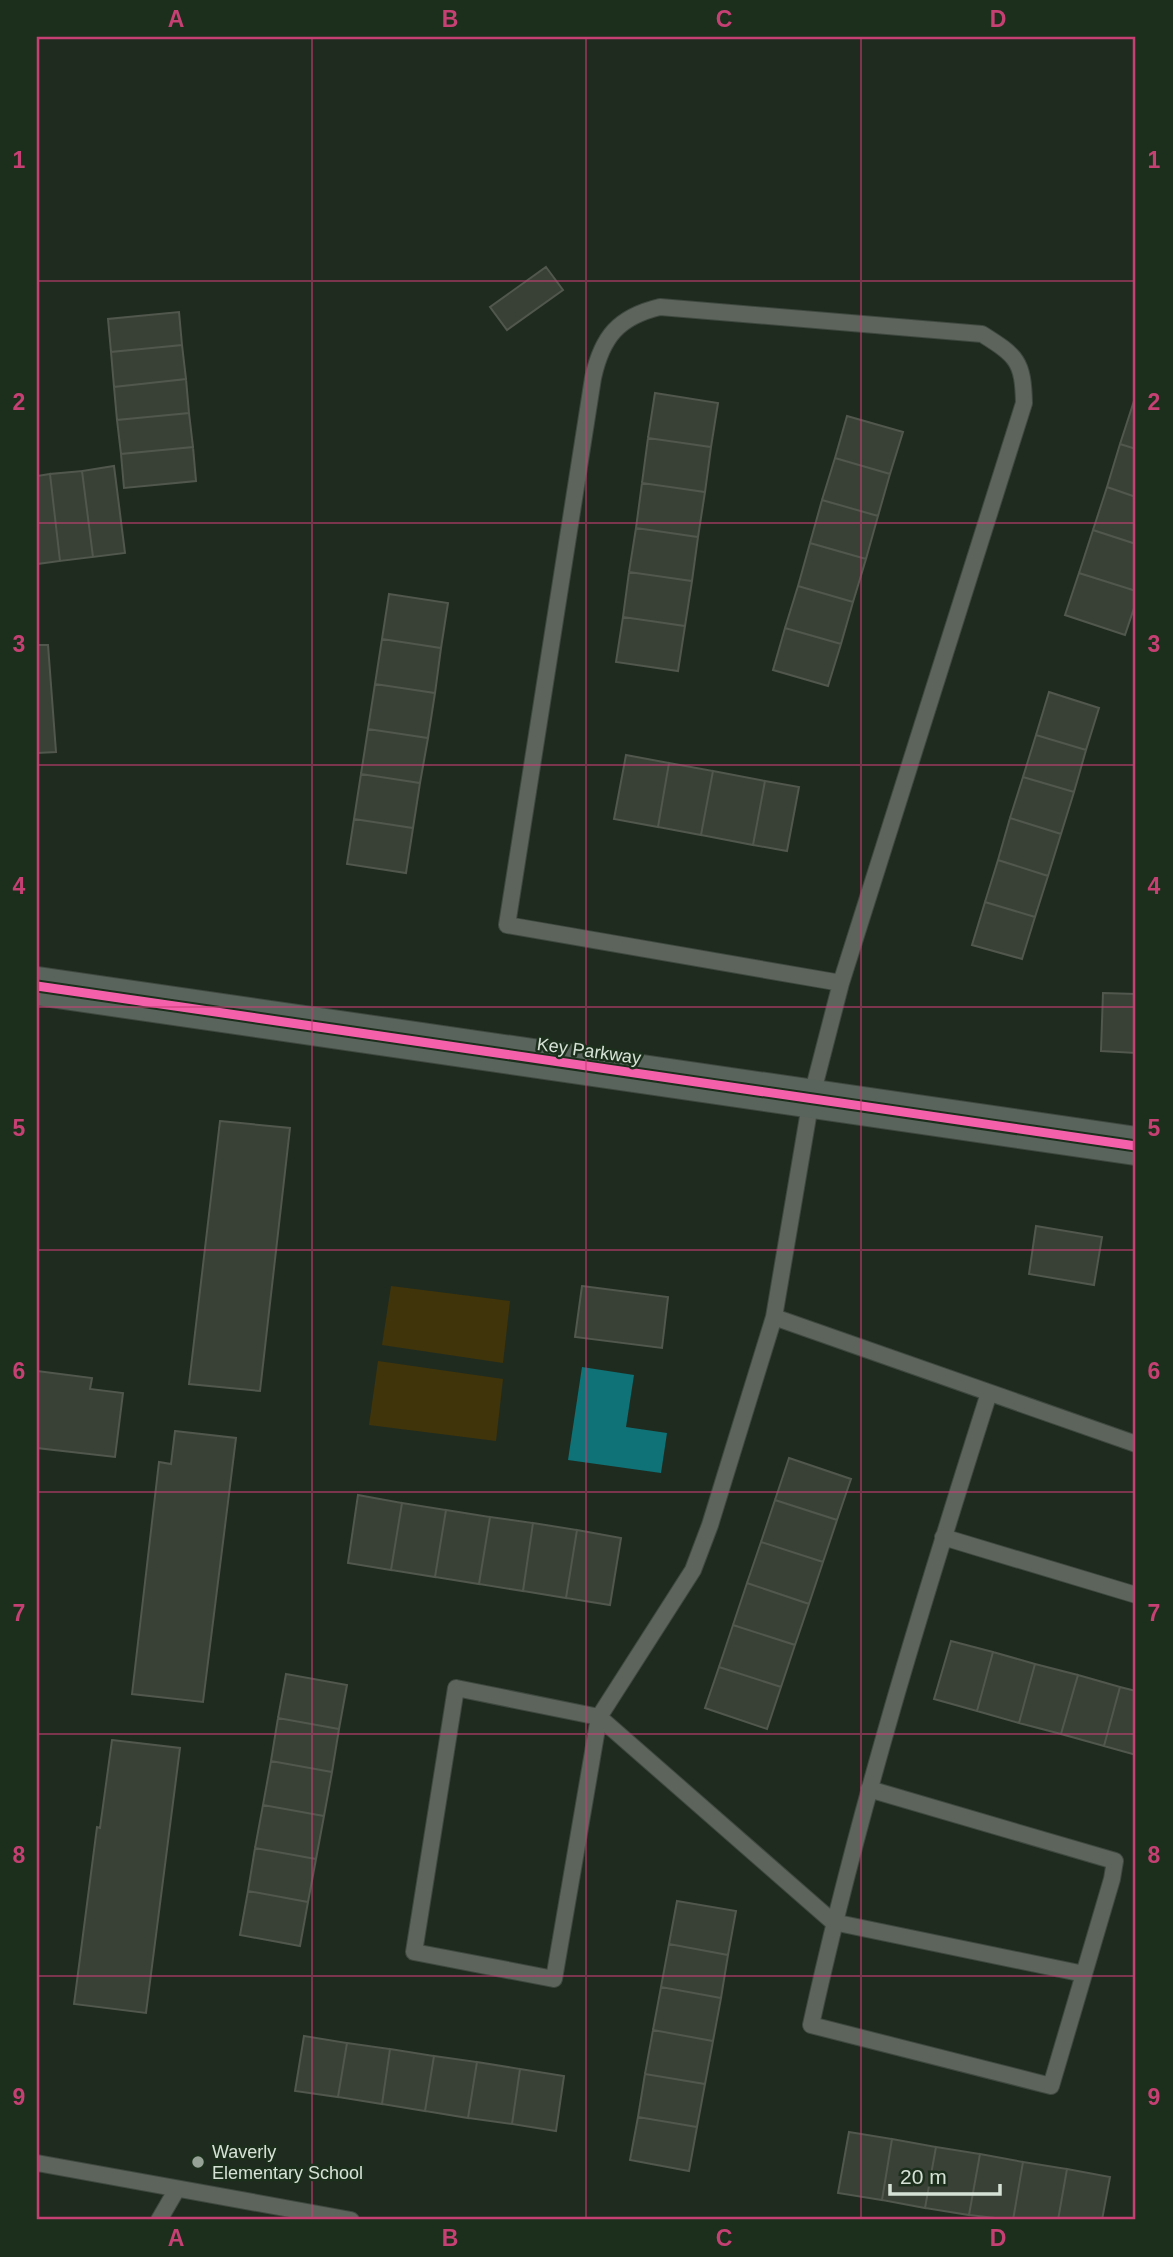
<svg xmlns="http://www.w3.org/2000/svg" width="1173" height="2257" font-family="Arial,sans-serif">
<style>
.green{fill:#40340a}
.water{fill:#0e7276}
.building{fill:#394035;stroke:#51574d;stroke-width:2}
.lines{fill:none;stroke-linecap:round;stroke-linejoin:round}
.lane-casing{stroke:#3f483f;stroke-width:18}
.secondary-casing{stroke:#3f483f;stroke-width:40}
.lane{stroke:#5c645c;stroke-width:16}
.secondary{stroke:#59645c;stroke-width:38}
.cycleway-casing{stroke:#1c2f1c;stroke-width:13}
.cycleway{stroke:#f560ab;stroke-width:9}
.grid{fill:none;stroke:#c64074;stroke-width:2;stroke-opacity:0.55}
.poi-dot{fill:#96a296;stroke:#1c2f1c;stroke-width:2.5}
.labels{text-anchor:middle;stroke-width:5;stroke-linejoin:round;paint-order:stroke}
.street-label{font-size:18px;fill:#d6e2d6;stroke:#1c2f1c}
.poi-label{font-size:18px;fill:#d6e2d6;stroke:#1c2f1c;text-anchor:start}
.neatline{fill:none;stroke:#c64074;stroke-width:2.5}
.grid-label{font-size:23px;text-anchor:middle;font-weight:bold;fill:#c64074}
</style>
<rect width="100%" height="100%" fill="#202b20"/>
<!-- green -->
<path class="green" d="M391,1286L510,1301L503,1363L382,1345Z
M378,1361L503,1379L496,1441L369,1425Z"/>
<!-- water -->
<path class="water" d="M582,1367L634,1375L626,1427L667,1433L661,1473L568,1460Z"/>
<!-- building -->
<path class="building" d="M546,267L563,290L507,330L490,307Z
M179,312L182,345L111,352L108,319Z
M182,345L186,379L114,387L111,352Z
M186,379L189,413L117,420L114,387Z
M655,393L718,403L711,447L648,438Z
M1134,401L1136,402V449L1120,444Z
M189,413L193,447L121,454L117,420Z
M847,416L903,432L890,474L835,458Z
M648,438L711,447L705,492L642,483Z
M1120,444L1136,449V497L1107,487Z
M193,447L196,481L124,488L121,454Z
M835,458L890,474L878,516L822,500Z
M114,466L125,553L93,557L82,471Z
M82,471L93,557L60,561L50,474Z
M50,474L60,561L37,564V476Z
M642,483L705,492L698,537L636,528Z
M1107,487L1136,497V544L1093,530Z
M822,500L878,516L866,559L810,543Z
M636,528L698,537L692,581L629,572Z
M1093,530L1136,544V591L1079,573Z
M810,543L866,559L853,602L798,586Z
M629,572L692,581L685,626L623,617Z
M1079,573L1136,591V602L1125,635L1065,615Z
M798,586L853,602L841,644L785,628Z
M389,594L448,603L441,648L382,639Z
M623,617L685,626L678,671L616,662Z
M785,628L841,644L828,686L773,670Z
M382,639L441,648L435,693L375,684Z
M37,645H48L56,752L37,753Z
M375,684L435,693L428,738L368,729Z
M1049,692L1099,708L1086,750L1036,735Z
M368,729L428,738L420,783L361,774Z
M1036,735L1086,750L1074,792L1023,777Z
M626,755L669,763L658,827L614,819Z
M669,763L713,771L701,835L658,827Z
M713,771L765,781L753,845L701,835Z
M361,774L420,783L413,828L354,819Z
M1023,777L1074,792L1061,834L1010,818Z
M765,781L799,787L787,851L753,845Z
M1010,818L1061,834L1048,876L998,860Z
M354,819L413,828L406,873L347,864Z
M998,860L1048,876L1035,917L985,902Z
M985,902L1035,917L1022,959L972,945Z
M1103,993L1136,994V1053L1101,1051Z
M220,1121L290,1128L260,1391L189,1384Z
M1036,1226L1102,1237L1094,1285L1029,1274Z
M582,1286L668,1297L662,1348L575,1337Z
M37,1371L92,1378L90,1389L123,1393L115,1457L37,1448Z
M175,1431L236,1438L203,1702L132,1694L159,1462L171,1464Z
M789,1458L851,1479L837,1520L775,1500Z
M358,1495L402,1503L391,1570L348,1563Z
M775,1500L837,1520L823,1562L761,1542Z
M402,1503L446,1510L435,1577L391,1570Z
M446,1510L490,1517L479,1584L435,1577Z
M490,1517L533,1523L523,1591L479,1584Z
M533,1523L577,1530L566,1598L523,1591Z
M577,1530L621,1538L610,1605L566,1598Z
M761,1542L823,1562L809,1604L747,1583Z
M747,1583L809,1604L795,1645L733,1625Z
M733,1625L795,1645L781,1687L719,1667Z
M951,1641L993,1652L977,1711L934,1699Z
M993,1652L1035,1664L1019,1723L977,1711Z
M1035,1664L1078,1675L1061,1734L1019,1723Z
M719,1667L781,1687L767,1729L705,1708Z
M286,1674L347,1685L339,1729L278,1718Z
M1078,1675L1120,1687L1104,1746L1061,1734Z
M1120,1687L1136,1691V1755L1104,1746Z
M278,1718L339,1729L332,1772L271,1761Z
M112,1740L180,1748L146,2013L74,2004L97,1827L100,1828Z
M271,1761L332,1772L324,1816L263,1805Z
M263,1805L324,1816L316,1859L255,1848Z
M255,1848L316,1859L308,1902L248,1891Z
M248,1891L308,1902L300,1946L240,1935Z
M677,1901L736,1911L728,1955L669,1944Z
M669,1944L728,1955L721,1998L661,1987Z
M661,1987L721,1998L713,2041L653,2030Z
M653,2030L713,2041L705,2084L645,2074Z
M304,2036L347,2043L338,2097L295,2091Z
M347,2043L390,2049L382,2104L338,2097Z
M390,2049L434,2056L425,2111L382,2104Z
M434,2056L477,2062L468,2118L425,2111Z
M477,2062L520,2069L512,2124L468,2118Z
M520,2069L564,2076L556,2131L512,2124Z
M645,2074L705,2084L697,2127L638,2117Z
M638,2117L697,2127L689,2171L630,2160Z
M849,2132L892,2139L882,2200L838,2193Z
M892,2139L936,2147L925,2208L882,2200Z
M936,2147L980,2154L969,2215L925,2208Z
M980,2154L1023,2162L1013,2220L969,2215Z
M1023,2162L1067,2169L1058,2220H1013Z
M1067,2169L1110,2177L1102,2220H1058Z"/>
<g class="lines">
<!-- lane casing -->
<g class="lane-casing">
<path id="lane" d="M841,983L507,925L593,378C602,337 618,317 660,307L982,334C1017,356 1023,361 1024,403L841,983L811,1099L774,1317L710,1525L693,1570L599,1717L833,1922L1084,1974
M774,1317L1136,1444
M943,1537L1136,1595
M456,1688L599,1717L554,1979L414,1952Z
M869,1789L1115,1861L1112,1879L1051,2086L811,2025C858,1811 923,1601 989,1393
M37,2163L351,2220
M159,2220L177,2189"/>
</g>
<!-- secondary casing -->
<g class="secondary-casing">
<path id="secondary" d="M37,986L1136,1146"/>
</g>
<!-- lane -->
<use href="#lane" class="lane"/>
<!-- secondary -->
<use href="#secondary" class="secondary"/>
<!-- cycleway casing -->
<g class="cycleway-casing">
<path id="cycleway" d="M37,986L1136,1146"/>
</g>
<!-- cycleway -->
<use href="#cycleway" class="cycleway"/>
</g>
<!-- grid -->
<path class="grid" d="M312,37V2220M586,37V2220M861,37V2220M37,281H1136M37,523H1136M37,765H1136M37,1007H1136M37,1250H1136M37,1492H1136M37,1734H1136M37,1976H1136"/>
<!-- markers -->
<circle class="poi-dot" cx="198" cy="2162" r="7"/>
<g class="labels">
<!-- street labels -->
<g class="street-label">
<text transform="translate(589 1051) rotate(8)" y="6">Key Parkway</text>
</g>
<!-- poi labels -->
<g class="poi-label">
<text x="212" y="2158">Waverly<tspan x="212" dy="21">Elementary School</tspan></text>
</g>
</g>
<!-- border -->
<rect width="1173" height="2257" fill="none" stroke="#1c2f1c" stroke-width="77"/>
<!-- scale -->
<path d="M890 2184v10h110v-10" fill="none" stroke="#d6e2d6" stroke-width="3.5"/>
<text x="900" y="2184" font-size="21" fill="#d6e2d6" stroke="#1c2f1c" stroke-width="5" paint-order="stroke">20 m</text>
<rect x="38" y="38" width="1096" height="2180" class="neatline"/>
<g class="grid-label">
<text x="176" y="27">A</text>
<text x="450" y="27">B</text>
<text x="724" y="27">C</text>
<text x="998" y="27">D</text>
<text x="19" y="168">1</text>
<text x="1154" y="168">1</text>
<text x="19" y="410">2</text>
<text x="1154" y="410">2</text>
<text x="19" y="652">3</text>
<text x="1154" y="652">3</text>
<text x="19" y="894">4</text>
<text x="1154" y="894">4</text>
<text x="19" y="1136">5</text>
<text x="1154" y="1136">5</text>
<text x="19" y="1379">6</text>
<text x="1154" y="1379">6</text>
<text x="19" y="1621">7</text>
<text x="1154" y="1621">7</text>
<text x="19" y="1863">8</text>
<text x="1154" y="1863">8</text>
<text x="19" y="2105">9</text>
<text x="1154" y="2105">9</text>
<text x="176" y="2246">A</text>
<text x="450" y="2246">B</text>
<text x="724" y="2246">C</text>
<text x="998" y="2246">D</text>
</g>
</svg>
